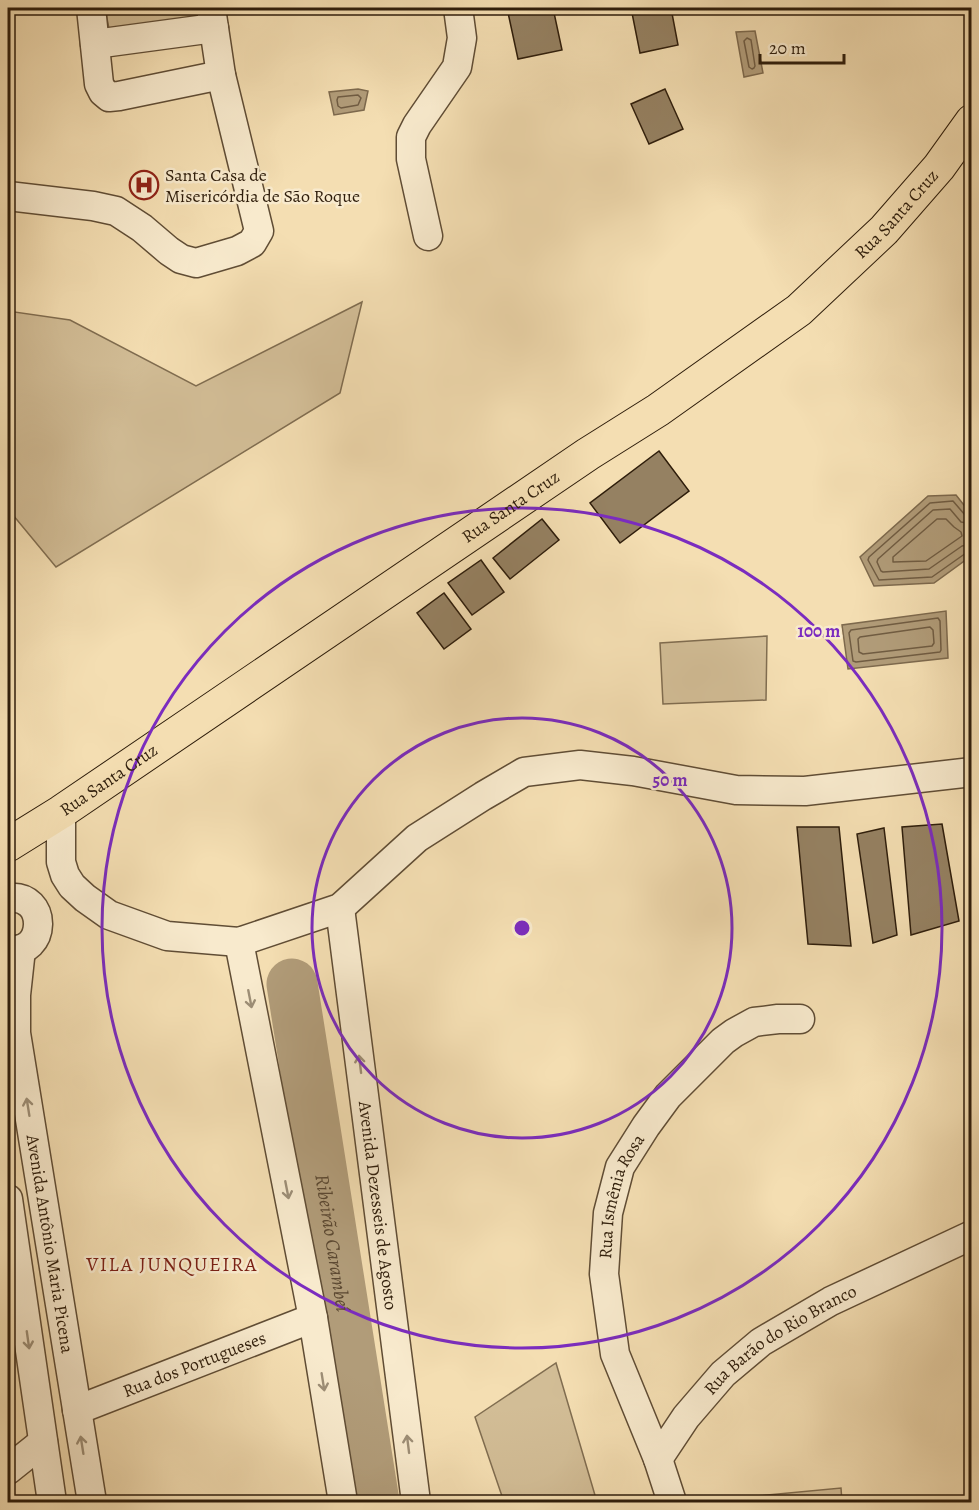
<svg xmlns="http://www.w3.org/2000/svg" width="979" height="1510" font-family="Alegreya,serif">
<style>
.green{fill:#d2bd96;stroke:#806d50;stroke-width:1.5}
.water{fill:#b19c79;stroke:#7d694d;stroke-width:1.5}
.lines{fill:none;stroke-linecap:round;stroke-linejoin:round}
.shore{stroke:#705c42;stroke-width:1.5}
.river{stroke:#b19c79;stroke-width:51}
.building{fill:#958162;stroke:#2e1d0b;stroke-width:1.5}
.minor-casing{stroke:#604d35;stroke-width:31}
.major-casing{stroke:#2e1d0b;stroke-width:35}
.minor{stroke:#f8eacd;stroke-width:28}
.major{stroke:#f4deb2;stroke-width:33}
.oneway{stroke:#9d8e76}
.ring{fill:none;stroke:#7b2cbf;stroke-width:3}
.labels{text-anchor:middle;stroke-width:5;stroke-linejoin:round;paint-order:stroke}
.poi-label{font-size:18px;fill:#2e1d0b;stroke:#f8eacd;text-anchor:start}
.street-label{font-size:18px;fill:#2e1d0b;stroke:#f8eacd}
.water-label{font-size:20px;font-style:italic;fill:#5c4932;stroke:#f8eacd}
.neighbourhood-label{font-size:20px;letter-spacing:1.5px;fill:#7a1f14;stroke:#f8eacd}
.centre{fill:#7b2cbf;stroke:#f8eacd;stroke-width:3}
.ring-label{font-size:18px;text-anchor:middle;font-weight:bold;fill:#7b2cbf;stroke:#f8eacd;stroke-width:5;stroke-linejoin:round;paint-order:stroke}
</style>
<rect width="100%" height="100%" fill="#f4deb2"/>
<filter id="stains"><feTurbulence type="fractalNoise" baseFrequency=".00333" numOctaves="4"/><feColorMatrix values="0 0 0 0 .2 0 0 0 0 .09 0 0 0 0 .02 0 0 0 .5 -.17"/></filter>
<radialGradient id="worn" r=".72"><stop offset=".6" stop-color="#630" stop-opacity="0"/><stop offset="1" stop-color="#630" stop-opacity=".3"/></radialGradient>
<!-- green -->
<path class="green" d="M105,8H199L200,18L110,34Z
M362,302L340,393L56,567L8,509V311L70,320L196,386Z
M767,636L766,700L663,704L660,643Z
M556,1363L597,1502H504L475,1417Z
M841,1488L842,1502H694Z"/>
<!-- water -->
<path class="water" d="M755,31L763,73L744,77L736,32Z
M358,89L368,91L364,110L334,115L329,92Z
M956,495L971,514V556L934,583L874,586L860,557L928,496Z
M946,611L948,658L848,669L842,625Z"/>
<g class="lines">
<!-- shore -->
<path class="shore" d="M747,38L751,40L755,66L754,68L752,69L749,67L744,41Z
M358,95L361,98L358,105L341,108L338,106L337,100L338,97Z
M972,517L965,515L953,501L930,503L869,557L868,560L879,580L932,577L966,553L972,552
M937,519H946L954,527L961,532L962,536L926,561L893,562V557Z
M972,524L961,522L950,509L933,510L878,559L877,562L881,571L883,572L929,569L962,546L972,544
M938,618L940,621L941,650L940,652L856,662L853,661L849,633L851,630Z
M930,627L933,630L934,643L932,646L863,654L859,652L858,639L860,637Z"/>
<!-- river -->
<path class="river" id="s1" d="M292,984L374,1502"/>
</g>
<!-- building -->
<path class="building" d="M507,8H553L562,50L518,59Z
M631,8H671L678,45L640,53Z
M665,89L683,129L649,144L631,104Z
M659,451L689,491L620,543L590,503Z
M542,519L559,540L510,579L493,558Z
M481,560L504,592L472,615L448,583Z
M444,593L471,629L444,649L417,613Z
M942,824L959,921L911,935L902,827Z
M797,827H839L851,946L808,944Z
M884,828L897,935L873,943L857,834Z"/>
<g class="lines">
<!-- minor casing -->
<g class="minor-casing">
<g id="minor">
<path d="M91,8L99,84L103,92L109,97L119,96L221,75L211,8"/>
<path d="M95,44L214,28"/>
<path d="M8,196L93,206L116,211L142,228L169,251L181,259L196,263L237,251L252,243L259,231L221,75"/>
<path d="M428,236L411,159V137L417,125L457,67L462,38L458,8"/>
<path d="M61,812V862L65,875L72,886L85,898L109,915L167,936L239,942L340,908L417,838L483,796L524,772L580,765L633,771L736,790L805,791L972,772"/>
<path d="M8,898C49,893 47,956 8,950"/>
<path id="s2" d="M340,908L416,1502"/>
<path d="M239,942L313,1318L343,1502"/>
<path id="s3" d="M21,949L16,995V1033L92,1502"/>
<path d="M8,1199L52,1502"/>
<path id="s4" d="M77,1410L313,1318"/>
<path id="s5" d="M658,1459L686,1417L723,1374L761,1342L831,1301L972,1235"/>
<path d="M8,1470L43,1442"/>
<path id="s6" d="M672,1502L658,1459L615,1354L604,1274L608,1213L620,1167L646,1126L668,1096L723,1041L734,1033L754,1022L778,1019H800"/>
</g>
</g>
<!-- major casing -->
<g class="major-casing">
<g id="major">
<path id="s7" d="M8,845L61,812L588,454L658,410L799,310L884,230L939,167L972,121"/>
</g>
</g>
<!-- minor -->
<use href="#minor" class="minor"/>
<!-- major -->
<use href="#major" class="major"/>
</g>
<!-- one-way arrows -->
<defs><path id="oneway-shaft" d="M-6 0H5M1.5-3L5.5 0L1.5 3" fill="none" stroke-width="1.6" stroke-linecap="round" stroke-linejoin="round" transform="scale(1.5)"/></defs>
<g class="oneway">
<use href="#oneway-shaft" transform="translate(250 999) rotate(79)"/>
<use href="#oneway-shaft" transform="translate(360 1064) rotate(-97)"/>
<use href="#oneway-shaft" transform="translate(28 1107) rotate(-99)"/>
<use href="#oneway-shaft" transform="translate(287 1190) rotate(79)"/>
<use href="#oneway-shaft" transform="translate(28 1340) rotate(82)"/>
<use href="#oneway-shaft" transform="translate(323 1382) rotate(81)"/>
<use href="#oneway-shaft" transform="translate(408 1444) rotate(-97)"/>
<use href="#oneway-shaft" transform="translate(82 1445) rotate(-99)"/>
</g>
<!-- distance rings -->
<g class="ring">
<circle cx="522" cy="928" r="210"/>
<circle cx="522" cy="928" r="420"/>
</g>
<!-- icons -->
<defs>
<g id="hospital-ring" transform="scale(1.5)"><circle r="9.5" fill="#f8eacd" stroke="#8f2418" stroke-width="1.5"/><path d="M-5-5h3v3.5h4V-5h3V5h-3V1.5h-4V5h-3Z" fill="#8f2418"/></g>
</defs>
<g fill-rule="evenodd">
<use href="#hospital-ring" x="144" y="185"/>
</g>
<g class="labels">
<!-- poi labels -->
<g class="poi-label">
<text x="165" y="181">Santa Casa de<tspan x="165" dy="21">Misericórdia de São Roque</tspan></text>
</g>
<!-- street labels -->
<g class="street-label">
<text dy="6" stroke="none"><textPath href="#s7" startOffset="1092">Rua Santa Cruz</textPath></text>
<text dy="6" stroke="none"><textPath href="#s7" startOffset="606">Rua Santa Cruz</textPath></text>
<text dy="6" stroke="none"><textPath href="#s7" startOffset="120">Rua Santa Cruz</textPath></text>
<text dy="6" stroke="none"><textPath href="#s6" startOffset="320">Rua Ismênia Rosa</textPath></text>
<text dy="6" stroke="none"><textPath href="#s2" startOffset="300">Avenida Dezesseis de Agosto</textPath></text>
<text dy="6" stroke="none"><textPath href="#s3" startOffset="298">Avenida Antônio Maria Picena</textPath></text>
<text dy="6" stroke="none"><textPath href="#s5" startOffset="174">Rua Barão do Rio Branco</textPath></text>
<text dy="6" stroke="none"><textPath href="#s4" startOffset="126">Rua dos Portugueses</textPath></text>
</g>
<!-- water labels -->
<g class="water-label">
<text dy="7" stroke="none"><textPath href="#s1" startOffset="262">Ribeirão Carambeí</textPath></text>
</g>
<!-- neighbourhood labels -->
<g class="neighbourhood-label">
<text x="172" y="1271">VILA JUNQUEIRA</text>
</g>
</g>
<circle cx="522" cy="928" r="9" class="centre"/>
<g class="ring-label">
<text x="819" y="637">100 m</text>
<text x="670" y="786">50 m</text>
</g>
<!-- margin -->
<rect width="979" height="1510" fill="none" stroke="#f4deb2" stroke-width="30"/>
<rect x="9" y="9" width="961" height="1492" fill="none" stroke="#2e1d0b" stroke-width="3"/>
<rect x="15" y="15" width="949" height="1480" fill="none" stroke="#2e1d0b" stroke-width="1.5"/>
<!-- scale -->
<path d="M760 54v9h84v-9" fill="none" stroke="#2e1d0b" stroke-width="3"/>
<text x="769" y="54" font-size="18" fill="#2e1d0b" stroke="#f8eacd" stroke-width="4.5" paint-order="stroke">20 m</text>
<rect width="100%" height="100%" filter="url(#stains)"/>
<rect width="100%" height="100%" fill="url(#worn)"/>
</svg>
